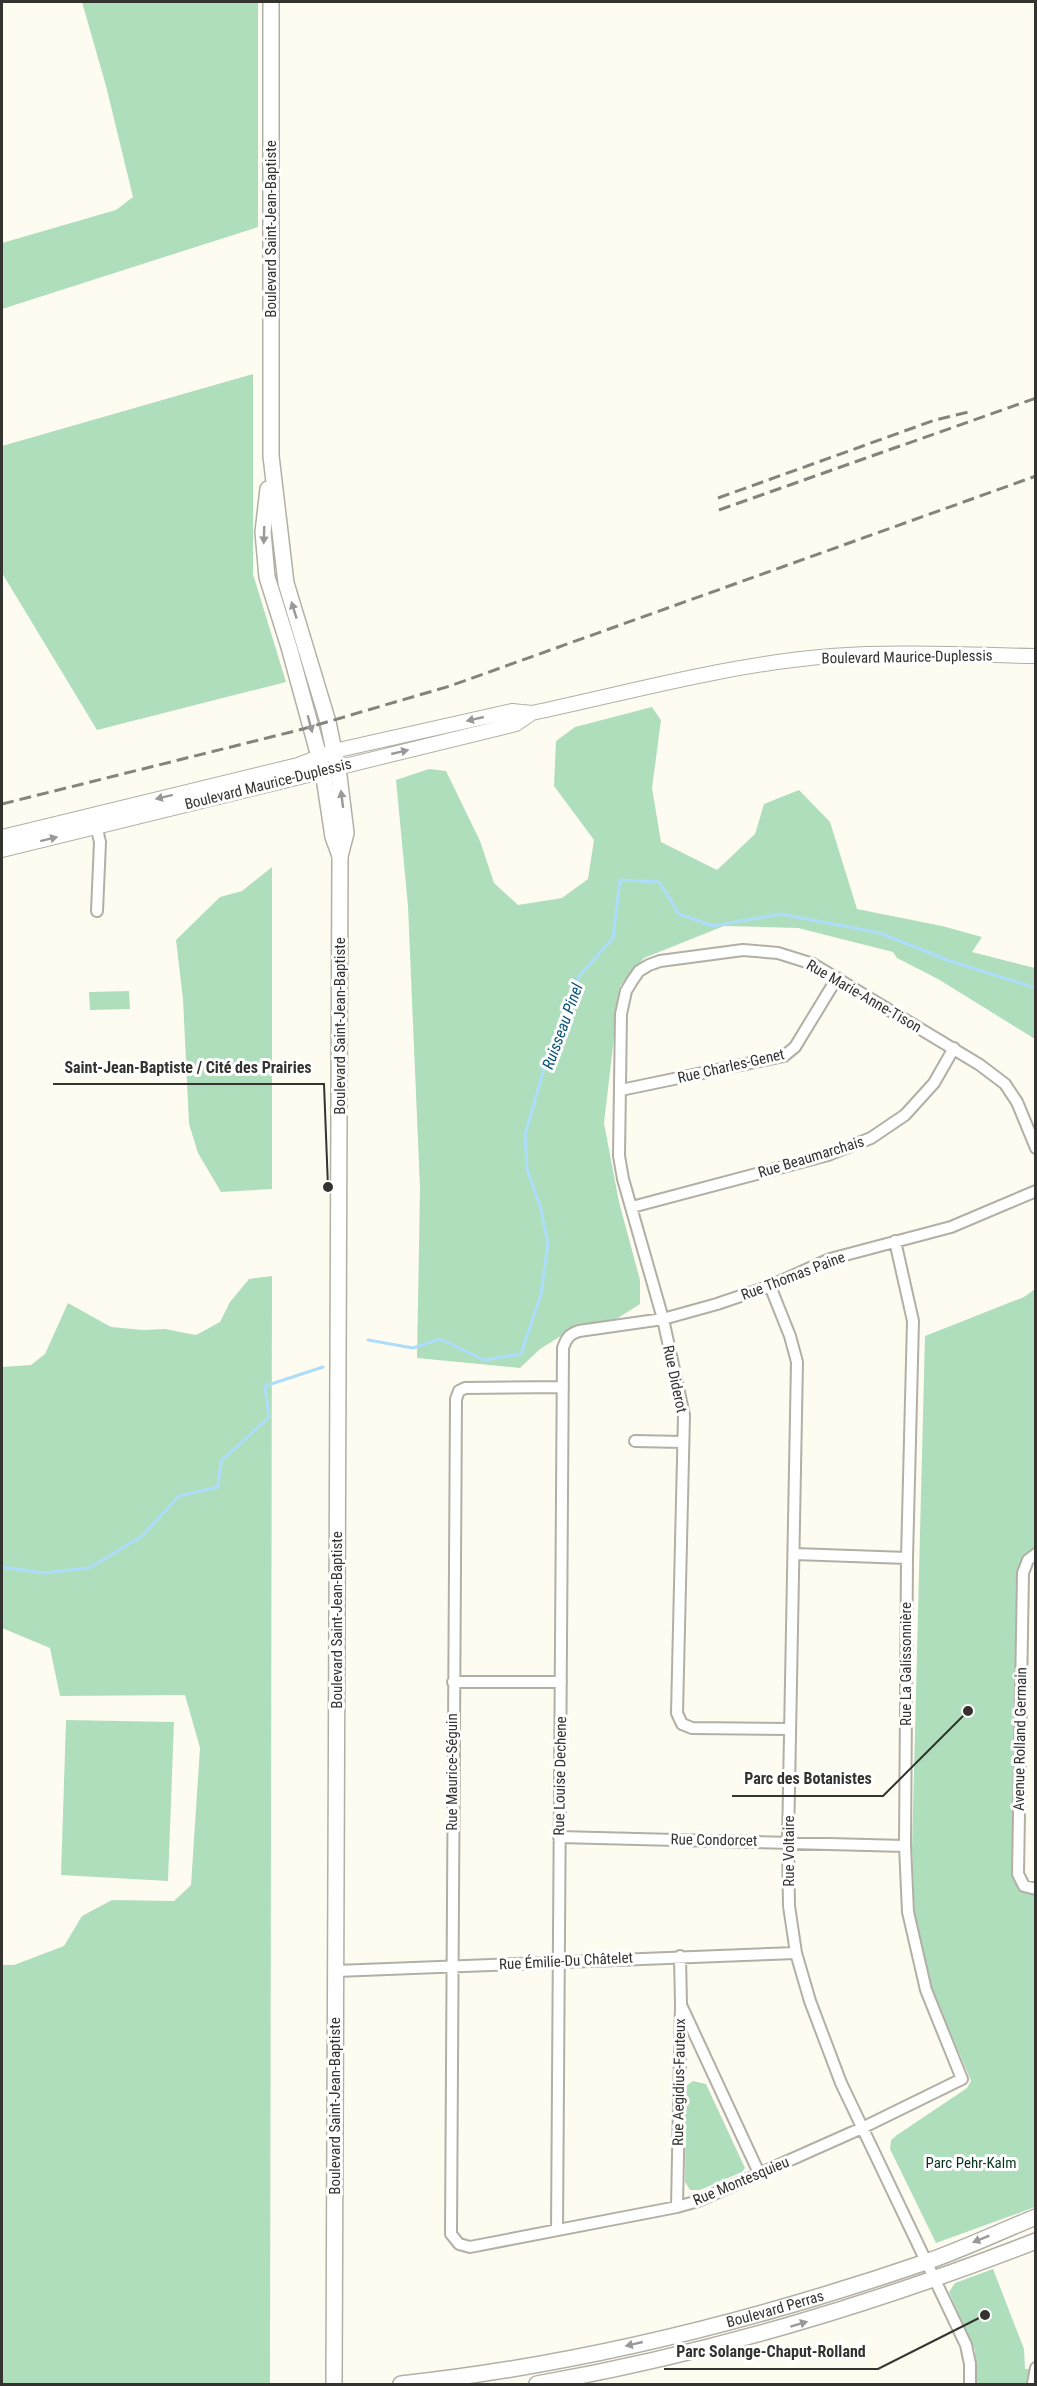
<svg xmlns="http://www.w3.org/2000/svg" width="1037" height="2386" font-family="'Roboto Condensed',sans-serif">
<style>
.green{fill:#afdebc}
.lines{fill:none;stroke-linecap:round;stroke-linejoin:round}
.stream{stroke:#adddfb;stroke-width:3}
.minor-casing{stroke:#b2afa5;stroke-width:14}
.tertiary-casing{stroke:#b2afa5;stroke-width:16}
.secondary-casing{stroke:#b2afa5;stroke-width:18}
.minor{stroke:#fff;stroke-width:10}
.tertiary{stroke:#fff;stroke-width:14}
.secondary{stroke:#fff;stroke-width:15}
.rail{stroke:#84837c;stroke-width:3;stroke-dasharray:12 6;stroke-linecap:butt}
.oneway{fill:#9a9997}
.labels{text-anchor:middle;stroke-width:6;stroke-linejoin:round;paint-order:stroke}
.street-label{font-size:15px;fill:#34332f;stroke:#fff}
.park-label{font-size:15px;fill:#06351b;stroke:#fff}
.water-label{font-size:16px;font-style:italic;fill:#055478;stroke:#fff}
.leader{fill:none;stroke:#34332f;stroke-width:2}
.callout-dot{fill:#34332f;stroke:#fff;stroke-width:2}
.callout-label{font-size:16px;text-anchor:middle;font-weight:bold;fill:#34332f;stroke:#fff;stroke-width:6;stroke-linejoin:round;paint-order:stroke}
</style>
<rect width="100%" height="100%" fill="#fefcf1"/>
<!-- green -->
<path class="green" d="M82,2H258V227L2,309V243L116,210L133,197L106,86Z
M253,374V574L286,682L97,730L2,573V446Z
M652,707L661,720L652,788L661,842L717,870L755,834L764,804L799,790L830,822L857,909L942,926L982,937L972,952L1035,968V1039L938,979L897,958L893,952L798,928L724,926L644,958L620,986L604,1123L619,1202L640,1280V1304L618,1318L569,1331L540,1349L520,1368L417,1358L420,1189L408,906L396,780L429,769L446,771L480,841L494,883L518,905L562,898L588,879L594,840L554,786L556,741L575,727Z
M272,867V1189L221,1192L198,1153L189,1124L183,999L176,940L220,897L242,891Z
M129,991L130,1009L90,1010L89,992Z
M272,1276L270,2384H2V1965H14L64,1946L82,1916L112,1900L174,1901L191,1885L200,1748L185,1695L60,1696L50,1648L2,1628V1367L31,1365L45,1354L68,1303L111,1327L143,1330L165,1329L196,1335L220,1322L230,1302L249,1279Z
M1035,1289L1036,1553L1028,1560L1018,1874L1035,1889V2207L936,2243L890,2149L891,2140L897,2135L967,2088L971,2081L933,1991L915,1920L912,1850L925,1336L1024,1297Z
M66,1720L174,1722L168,1881L61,1875Z
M693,2081L706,2084L745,2168L742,2172L700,2190H690L685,2182L686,2086Z
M993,2269L1024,2349L1025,2369H1029V2384H975V2350L949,2292L955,2283Z"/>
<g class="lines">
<!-- stream -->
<path class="stream" d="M368,1340L413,1348L440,1339L484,1360L521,1354L541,1294L548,1243L540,1206L527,1169L525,1135L547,1058L565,1008L580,975L613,938L620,880L659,882L679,914L713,926L781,914L880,933L950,961L1036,988
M2,1567L44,1573L89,1568L141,1537L179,1496L218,1487L221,1461L269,1417L265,1386L323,1367"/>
<!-- minor casing -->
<g class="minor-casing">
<path id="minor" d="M95,821L100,842L97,911
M621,1090L784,1056L795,1047L837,978
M632,1207L828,1155L871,1138L905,1115L934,1083L954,1048
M770,1286L790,1336L797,1362L788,1842L789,1906L796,1953L810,2001L841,2083L966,2345L970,2364V2384
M563,1387L465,1388L459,1391L456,1399L451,2234L459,2244L470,2247L677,2207L698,2201L862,2128L962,2079L926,1990L908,1912L905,1846L907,1558L913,1321L895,1241
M635,1441L683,1442
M795,1554L907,1558
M1036,1554L1028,1560L1023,1573L1018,1874L1024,1886L1036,1889
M453,1682H561
M790,1729L692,1728L682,1724L677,1713L684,1415L663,1319L623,1179L619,1156L621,1014L626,991L632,981L639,971L649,965L660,961L743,950L778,953L813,964L980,1065L1005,1084L1017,1102L1036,1148
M559,1837L905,1846
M336,1971L796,1953
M682,2007L759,2173
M677,2207L681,2005L680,1956
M557,2230L563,1348C566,1339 569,1334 579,1331L663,1319L717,1304L770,1286L830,1259L951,1227L1036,1191
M1033,2384L1036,2368"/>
</g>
<!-- tertiary casing -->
<g class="tertiary-casing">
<path id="tertiary" d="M2,837L298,765L334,751L512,711L532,713C631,692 730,664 831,656C899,651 967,655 1036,656
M2,850L516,724L532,713"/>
</g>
<!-- secondary casing -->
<g class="secondary-casing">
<g id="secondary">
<path d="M271,2V456L286,583L328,722L339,776L346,833L340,856L334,2384"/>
<path d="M268,489L263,532L267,577L289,647L323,771L333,837L340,856"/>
<path id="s1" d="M401,2384C579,2365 757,2320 926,2262C963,2249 999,2232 1036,2217"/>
<path d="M537,2384C711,2353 871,2305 1036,2241"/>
</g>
</g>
<!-- minor -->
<use href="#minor" class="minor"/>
<!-- tertiary -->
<use href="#tertiary" class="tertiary"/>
<!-- secondary -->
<use href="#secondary" class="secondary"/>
<!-- rail -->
<path class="rail" d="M718,498L935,420L973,411
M719,510L1036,398
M2,804L303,729L450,686L1036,476"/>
</g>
<!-- one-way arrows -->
<defs><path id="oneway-solid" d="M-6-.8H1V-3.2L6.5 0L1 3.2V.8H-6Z" transform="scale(1.5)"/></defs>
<g class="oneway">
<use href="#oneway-solid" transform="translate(264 535) rotate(92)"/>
<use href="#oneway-solid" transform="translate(294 610) rotate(-107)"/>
<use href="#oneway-solid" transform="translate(475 719) rotate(167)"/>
<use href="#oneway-solid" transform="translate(310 724) rotate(75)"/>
<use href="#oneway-solid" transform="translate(400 752) rotate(-13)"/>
<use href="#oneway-solid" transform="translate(164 797) rotate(166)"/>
<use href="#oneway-solid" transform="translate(342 799) rotate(-97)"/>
<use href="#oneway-solid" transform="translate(49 839) rotate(-14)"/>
<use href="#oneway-solid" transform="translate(981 2239) rotate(158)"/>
<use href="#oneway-solid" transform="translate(799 2324) rotate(-17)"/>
<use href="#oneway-solid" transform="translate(634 2344) rotate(167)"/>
</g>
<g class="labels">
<!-- street labels -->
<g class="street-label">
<text transform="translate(271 229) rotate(-90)" y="5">Boulevard Saint-Jean-Baptiste</text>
<text transform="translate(907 657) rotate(-1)" y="5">Boulevard Maurice-Duplessis</text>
<text transform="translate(268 784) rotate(-14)" y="5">Boulevard Maurice-Duplessis</text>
<text transform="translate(864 996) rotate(30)" y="5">Rue Marie-Anne-Tison</text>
<text transform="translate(340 1026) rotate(-90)" y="5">Boulevard Saint-Jean-Baptiste</text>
<text transform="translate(731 1066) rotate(-13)" y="5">Rue Charles-Genet</text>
<text transform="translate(811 1157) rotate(-17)" y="5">Rue Beaumarchais</text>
<text transform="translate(793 1276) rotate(-21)" y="5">Rue Thomas Paine</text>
<text transform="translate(675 1379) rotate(78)" y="5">Rue Diderot</text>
<text transform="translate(337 1620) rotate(-90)" y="5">Boulevard Saint-Jean-Baptiste</text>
<text transform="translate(906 1664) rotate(-90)" y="5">Rue La Galissonnière</text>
<text transform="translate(1020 1739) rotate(-89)" y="5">Avenue Rolland Germain</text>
<text transform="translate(452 1772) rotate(-90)" y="5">Rue Maurice-Séguin</text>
<text transform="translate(560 1776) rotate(-89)" y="5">Rue Louise Dechene</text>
<text transform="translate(714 1840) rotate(1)" y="5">Rue Condorcet</text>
<text transform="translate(789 1851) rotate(-90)" y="5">Rue Voltaire</text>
<text transform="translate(566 1961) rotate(-3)" y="5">Rue Émilie-Du Châtelet</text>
<text transform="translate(679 2082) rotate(-89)" y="5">Rue Aegidius-Fauteux</text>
<text transform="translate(335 2106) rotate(-90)" y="5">Boulevard Saint-Jean-Baptiste</text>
<text transform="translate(741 2181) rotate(-23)" y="5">Rue Montesquieu</text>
<text dy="5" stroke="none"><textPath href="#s1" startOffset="382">Boulevard Perras</textPath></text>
</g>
<!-- park labels -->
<g class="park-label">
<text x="971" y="2168">Parc Pehr-Kalm</text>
</g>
<!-- water labels -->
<g class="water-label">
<text transform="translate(562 1026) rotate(-70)" y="6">Ruisseau Pinel</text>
</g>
</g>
<!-- callouts -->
<path class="leader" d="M328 1187L324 1084H53M968 1711L883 1796H732M985 2315L878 2369H664"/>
<g class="callout-dot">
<circle cx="328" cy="1187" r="6"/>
<circle cx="968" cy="1711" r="6"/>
<circle cx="985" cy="2315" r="6"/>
</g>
<g class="callout-label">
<text x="188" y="1073">Saint-Jean-Baptiste / Cité des Prairies</text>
<text x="808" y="1784">Parc des Botanistes</text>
<text x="771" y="2357">Parc Solange-Chaput-Rolland</text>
</g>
<!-- border -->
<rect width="1037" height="2386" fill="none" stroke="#34332f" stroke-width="6"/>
</svg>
